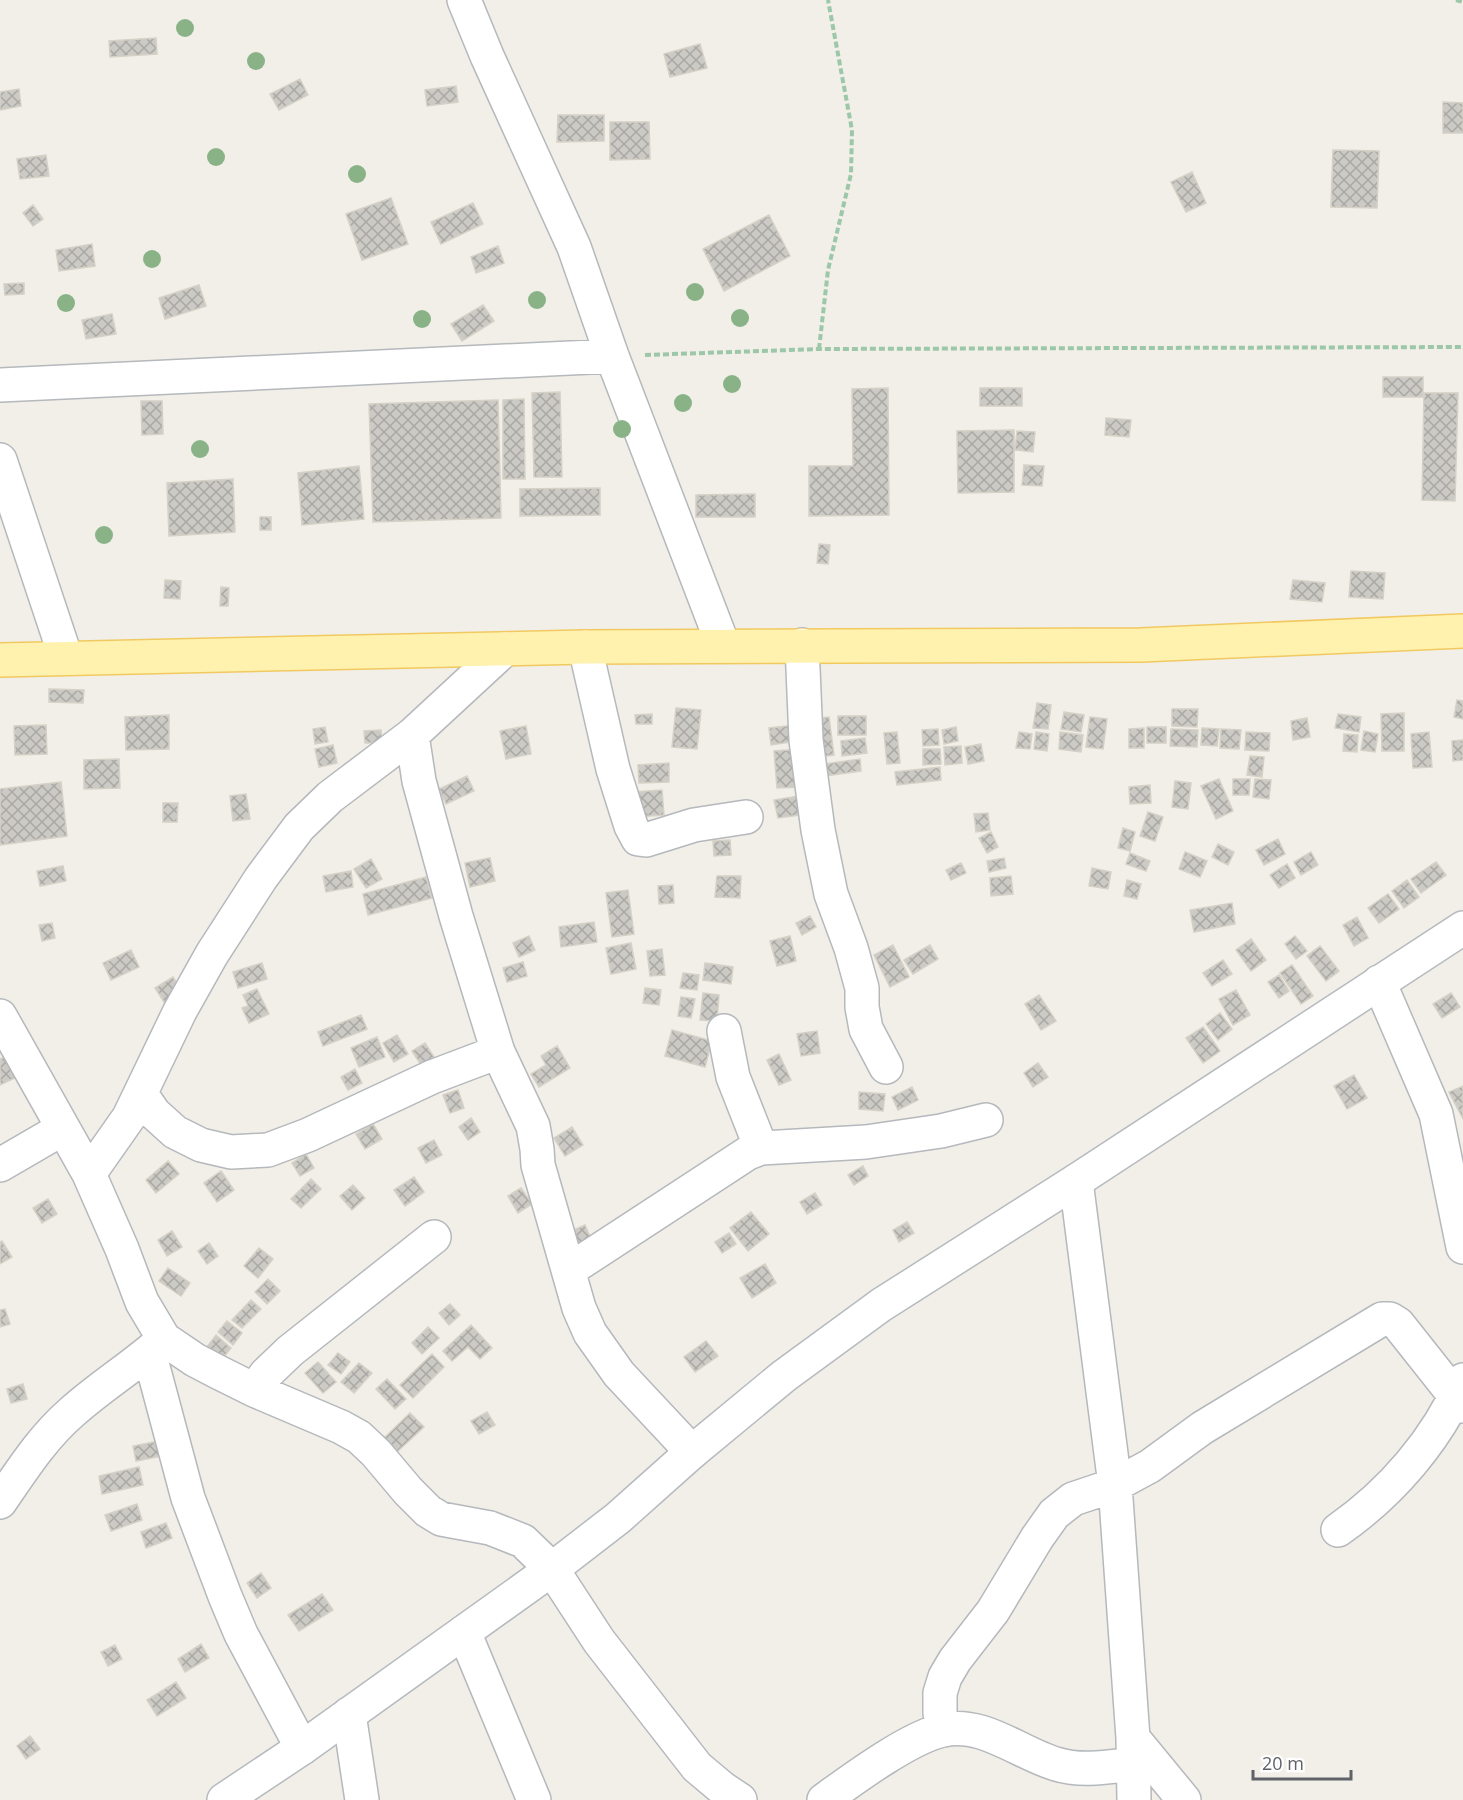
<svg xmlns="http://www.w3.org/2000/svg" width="1463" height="1800" font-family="'Open Sans',sans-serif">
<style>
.building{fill:url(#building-cross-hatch);stroke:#d6d1c6;stroke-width:1.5}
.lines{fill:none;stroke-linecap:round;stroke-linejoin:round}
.street-casing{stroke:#b5b8bc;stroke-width:36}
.secondary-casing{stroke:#b6babf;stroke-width:36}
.primary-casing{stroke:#f2c960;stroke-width:36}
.path{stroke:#9cc7a9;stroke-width:4;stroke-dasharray:6 3;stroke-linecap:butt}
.street{stroke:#fff;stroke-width:33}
.secondary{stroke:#fff;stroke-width:33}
.primary{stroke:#fff2af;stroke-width:33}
.tree{fill:#89b387}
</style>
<defs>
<pattern id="building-cross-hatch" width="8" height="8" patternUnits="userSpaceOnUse" patternTransform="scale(1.5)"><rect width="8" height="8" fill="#cccac5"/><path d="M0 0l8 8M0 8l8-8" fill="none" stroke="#a9a8a4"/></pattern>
</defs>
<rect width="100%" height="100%" fill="#f1efe8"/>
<!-- building -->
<path class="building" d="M156,38L157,54L110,57L109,41Z
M700,44L707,68L670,77L664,54Z
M300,79L308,95L279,110L270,94Z
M456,86L458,102L427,106L425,90Z
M19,89L21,106L0,110V92Z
M1443,102L1463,103V133H1443Z
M558,115H604V141L557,142Z
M610,122H649L650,159L610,160Z
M1333,150L1379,151L1377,208L1331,207Z
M46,155L49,176L20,179L17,159Z
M1192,172L1206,203L1186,212L1171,182Z
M391,198L408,244L362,260L346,214Z
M473,203L483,224L441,244L431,222Z
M33,205L43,219L33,226L23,213Z
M769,215L790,256L724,291L703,249Z
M92,244L95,266L59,271L56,250Z
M498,246L504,263L476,273L471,257Z
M24,283V294L5,295L4,284Z
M199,285L206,306L165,319L159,298Z
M483,305L494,321L462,341L451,324Z
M112,314L116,334L86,339L82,320Z
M1383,377H1423V397H1383Z
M888,388L889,515L809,516V466H853L852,389Z
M980,388H1022V406H980Z
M560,392L562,477H534L532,393Z
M1424,393H1458L1455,501L1422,500Z
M524,399L525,479H503V400Z
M498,400L501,518L373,522L369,404Z
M141,401H162L163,434L142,435Z
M1106,418L1131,420L1129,437L1105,435Z
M1014,430V492L958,493L957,431Z
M1017,431L1035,432L1033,452L1015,450Z
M1024,465L1044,466L1042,486L1022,485Z
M359,466L364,519L302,525L298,473Z
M233,479L235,532L169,536L167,483Z
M600,488V515L520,516V489Z
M755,494V517H696V495Z
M260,517H271V530H260Z
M819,544L830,545L828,564L817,563Z
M1351,571L1385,573L1383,599L1349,597Z
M165,580L181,581L180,599L164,598Z
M1293,580L1325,583L1322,602L1290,599Z
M221,587L229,588L228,606H220Z
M49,689L84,690L83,703L49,702Z
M1457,700L1463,701V719L1454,717Z
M1037,703L1051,705L1048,729L1033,728Z
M676,708L701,710L697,749L672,747Z
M1172,709H1198L1197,727L1172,726Z
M1064,712L1084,715L1081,732L1061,729Z
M1404,713V751H1382L1381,714Z
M652,714V724H636L635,715Z
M1338,714L1361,717L1359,732L1335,728Z
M169,715V749L126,750L125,717Z
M838,716H866V735H838Z
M829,717L834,755L818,757L812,719Z
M1090,717L1107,719L1103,749L1086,747Z
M1307,718L1310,737L1293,740L1291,721Z
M46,725L47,754L15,755L14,726Z
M795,725L797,741L771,745L769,728Z
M526,726L531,754L506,759L500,731Z
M325,727L328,742L315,744L313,729Z
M956,727L958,741L944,744L942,730Z
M1147,727H1166V743H1147Z
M1144,728V748H1129V729Z
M1202,728L1219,729L1217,746L1201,745Z
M938,729L939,745L923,746L922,730Z
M1171,729L1198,730L1197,747L1170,746Z
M1221,729L1241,730L1239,749L1220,748Z
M381,730L382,743H365L364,731Z
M1364,731L1378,734L1375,752L1361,750Z
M897,732L900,763L887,764L884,733Z
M1019,732L1032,734L1030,749L1016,748Z
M1036,732L1049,734L1047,751L1034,749Z
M1060,732L1083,735L1081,752L1059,749Z
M1246,732L1270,733L1269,751L1245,750Z
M1429,732L1432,767L1413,768L1411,734Z
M1344,734L1358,735L1357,752L1343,751Z
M865,738L867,753L842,756L841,741Z
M1463,740V760L1453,761L1452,741Z
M981,744L984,761L968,764L965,747Z
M333,745L337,763L319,767L315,749Z
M961,746L962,763L945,765L944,747Z
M801,749L803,787L777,788L774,751Z
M923,749H940L941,764L923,765Z
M1250,756L1264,757L1262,777L1247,775Z
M119,759L120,788L84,789V760Z
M860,759L861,771L818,777L817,765Z
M669,763V782L639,783L638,765Z
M940,767L941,780L897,785L895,772Z
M467,776L474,791L446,804L439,789Z
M1219,779L1233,811L1216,819L1201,786Z
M1233,779H1250L1249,795H1233Z
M1255,779L1271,780L1269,799L1253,797Z
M1175,781L1191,783L1188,809L1172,807Z
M61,782L67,836L0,845V789Z
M1150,785L1151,803L1130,804L1129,787Z
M662,790L664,815L635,817L634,792Z
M246,794L250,819L233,821L230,796Z
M804,795L807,814L778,818L774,800Z
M163,803H178L177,822H163Z
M1148,812L1163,817L1155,841L1140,836Z
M988,813L990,830L976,832L974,814Z
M1123,828L1135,832L1130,851L1118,848Z
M991,832L998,847L987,853L979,838Z
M1278,839L1285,854L1264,865L1256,850Z
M730,840L731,855L714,856L713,841Z
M1218,844L1234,852L1228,865L1212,857Z
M1185,852L1207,861L1200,877L1179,869Z
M1311,852L1318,865L1301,875L1294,862Z
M1130,853L1150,861L1146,871L1126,864Z
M490,858L495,881L470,887L465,863Z
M1004,858L1006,868L989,872L987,861Z
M371,859L382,879L366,888L354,869Z
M1436,862L1446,875L1421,893L1411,879Z
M961,863L966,873L951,880L946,870Z
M1287,864L1295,878L1279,888L1270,875Z
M63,866L66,881L40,886L37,871Z
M1092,868L1111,872L1108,889L1089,886Z
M351,871L353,887L326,892L323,876Z
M717,876H741L740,898L715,897Z
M1011,876L1013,894L991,896L990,878Z
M426,877L432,898L368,915L363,894Z
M1127,880L1141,884L1137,899L1124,896Z
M1407,880L1419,897L1404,908L1392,891Z
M673,885L674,903L659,904L658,886Z
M628,890L634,934L612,937L606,893Z
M1388,894L1399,909L1379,923L1368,908Z
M1232,903L1235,924L1194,932L1190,910Z
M810,916L816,927L802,935L796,923Z
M1357,917L1368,938L1354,946L1343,925Z
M594,922L597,942L561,947L559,927Z
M52,923L55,938L42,941L39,925Z
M529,936L535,950L519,957L513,943Z
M790,936L796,961L777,966L770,941Z
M1295,936L1307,951L1296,959L1285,944Z
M1251,939L1266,960L1251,971L1236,950Z
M631,943L636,969L611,974L606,948Z
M893,945L909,977L890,987L874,955Z
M930,945L938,959L913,974L904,960Z
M1320,946L1339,971L1326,981L1307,956Z
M662,949L665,975L650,976L647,951Z
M131,950L139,967L111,980L103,963Z
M1223,960L1232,974L1212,986L1203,973Z
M523,962L527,976L507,982L503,968Z
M262,963L267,979L238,988L233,972Z
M705,963L733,967L731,984L703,980Z
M1292,965L1313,996L1301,1004L1280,973Z
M683,973L699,975L697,990L680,988Z
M1279,975L1289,991L1279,998L1268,982Z
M173,977L184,995L166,1005L155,988Z
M645,988L661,990L659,1005L643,1003Z
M257,989L269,1014L249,1023L242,1008L248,1006L243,995Z
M1236,990L1250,1015L1233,1025L1219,999Z
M703,993L719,995L717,1021L700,1020Z
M1451,993L1460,1007L1442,1018L1433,1004Z
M1039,995L1056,1021L1041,1030L1025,1004Z
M681,997L695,999L691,1018L678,1016Z
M1220,1013L1232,1029L1218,1040L1206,1024Z
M361,1015L367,1029L323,1046L318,1032Z
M1203,1027L1220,1051L1203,1063L1186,1038Z
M672,1030L712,1041L705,1067L665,1056Z
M817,1031L820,1053L801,1056L797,1034Z
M397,1035L408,1054L394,1062L383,1043Z
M377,1037L385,1057L359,1067L351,1048Z
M425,1043L434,1057L421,1065L412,1051Z
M557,1046L570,1068L539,1087L531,1074L546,1065L541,1056Z
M779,1054L791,1080L779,1085L767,1060Z
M5,1057L15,1078L0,1085V1059Z
M1038,1063L1048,1077L1033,1087L1024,1073Z
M355,1069L362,1083L348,1090L341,1077Z
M1354,1075L1367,1098L1347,1109L1334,1086Z
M1463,1086V1119L1449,1092Z
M912,1087L918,1100L898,1110L892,1097Z
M458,1090L464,1108L450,1113L443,1095Z
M859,1092L885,1094L883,1111L859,1109Z
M471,1118L480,1132L468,1140L459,1127Z
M373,1124L382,1139L365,1149L356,1134Z
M572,1127L583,1145L565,1156L554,1138Z
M434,1140L442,1155L426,1163L418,1148Z
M306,1154L314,1168L300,1176L292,1163Z
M168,1161L179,1174L156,1193L146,1180Z
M863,1166L868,1176L854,1185L848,1175Z
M221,1171L234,1190L217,1202L204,1183Z
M414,1177L424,1192L405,1206L394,1190Z
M311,1179L321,1189L301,1208L291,1199Z
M353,1185L365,1198L352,1210L340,1196Z
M521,1188L532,1204L518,1213L508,1196Z
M815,1193L822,1205L807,1214L800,1202Z
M48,1199L57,1214L42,1223L33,1208Z
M751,1212L769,1234L748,1251L730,1228Z
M907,1222L914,1233L899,1242L893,1230Z
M585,1225L592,1241L573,1248L567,1233Z
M172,1231L182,1247L167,1256L158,1240Z
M729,1233L736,1244L722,1253L715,1242Z
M2,1241L12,1257L0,1264V1242Z
M209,1243L218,1256L207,1264L198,1251Z
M259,1248L273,1259L258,1278L244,1266Z
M765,1264L776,1283L752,1298L740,1278Z
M168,1268L190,1283L181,1296L159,1281Z
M268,1279L280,1291L267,1304L255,1292Z
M251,1300L261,1309L242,1328L232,1320Z
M450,1304L460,1315L449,1325L439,1313Z
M5,1309L10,1324L0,1327V1310Z
M227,1321L242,1333L233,1345L218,1332Z
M471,1325L492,1348L480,1359L468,1347L452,1361L443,1351Z
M428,1327L439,1338L422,1354L412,1343Z
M216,1335L231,1348L218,1364L203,1352Z
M706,1341L718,1356L695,1372L684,1357Z
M338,1353L350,1362L341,1374L328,1365Z
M432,1354L444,1367L413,1398L400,1385Z
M318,1362L336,1382L323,1393L305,1373Z
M359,1363L372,1373L354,1393L341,1382Z
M387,1379L406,1399L395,1409L376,1389Z
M23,1384L27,1399L11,1403L7,1389Z
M487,1412L495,1425L479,1434L471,1421Z
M410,1413L424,1427L397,1452L384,1438Z
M159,1441L162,1456L136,1461L133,1446Z
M139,1467L143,1485L102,1494L99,1476Z
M137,1504L142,1520L111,1531L105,1515Z
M166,1523L172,1538L146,1548L141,1532Z
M261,1573L271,1588L257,1598L247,1583Z
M322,1594L333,1610L299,1631L288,1615Z
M201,1644L209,1658L185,1672L178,1659Z
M115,1645L122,1659L108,1666L101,1652Z
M176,1682L186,1698L157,1716L147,1700Z
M30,1736L40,1749L26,1759L17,1746Z"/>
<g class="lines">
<!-- street casing -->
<g class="street-casing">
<path id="street" d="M464,0L487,56L574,247L612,356L723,645
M0,385L612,356
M0,460L66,658
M802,645L806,740L818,830L831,894L851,948L862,988V1007L866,1029L886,1067
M585,647L613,769L631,826L638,839L646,840L694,825L746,817
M412,735L419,781L456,916L498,1052L533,1126L537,1149L538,1165L579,1308L590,1333L619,1374L692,1452
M1379,982L1436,1114L1463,1247
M0,1016L89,1174L122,1249L142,1302L164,1339L195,1360L218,1372L254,1390L341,1427L359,1437L376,1453L408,1491L428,1511L441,1519L490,1528L523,1541L552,1569L599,1641L697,1767L722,1788L740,1800
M724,1031L733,1077L761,1148
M141,1094L154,1113L175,1132L201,1145L231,1152L268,1150L308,1135L432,1077L498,1052
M0,1165L62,1129
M89,1174L129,1117L180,1011L212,954L261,878L299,827L330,797L412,735L505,649
M1076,1181L1115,1485L1133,1738L1134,1800
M569,1270L748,1153L761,1148L866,1142L941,1131L986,1120
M149,1352L188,1498L225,1596L241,1634L302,1748
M254,1390L266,1374L290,1351L434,1237
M0,1502C22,1470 42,1438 72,1412C101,1386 134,1366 163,1340
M1338,1530C1391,1493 1437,1440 1463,1380
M464,1632L534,1800
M349,1714L362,1800
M944,1730L940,1713V1693L945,1677L955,1660L993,1611L1037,1538L1054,1514L1073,1499L1115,1485L1150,1466L1202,1428L1382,1319H1390L1398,1324L1463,1406
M1133,1738L1184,1800
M824,1800C853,1779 910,1737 943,1730C983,1721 1019,1753 1056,1764C1081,1772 1108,1767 1133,1764"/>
</g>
<!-- secondary casing -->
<g class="secondary-casing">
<path id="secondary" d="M224,1800L302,1748L552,1569L618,1518L692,1452L784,1376L881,1305L1076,1181L1463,928"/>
</g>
<!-- primary casing -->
<g class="primary-casing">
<path id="primary" d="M0,660L585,647L1141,645L1463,631"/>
</g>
<!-- path -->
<path class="path" d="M1456,0L1463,2
M819,349L828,270L851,174L852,130L828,0
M645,355L819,349L1463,347"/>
<!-- street -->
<use href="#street" class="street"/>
<!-- secondary -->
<use href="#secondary" class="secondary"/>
<!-- primary -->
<use href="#primary" class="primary"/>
</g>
<!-- trees -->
<g class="tree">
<circle cx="185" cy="28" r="9"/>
<circle cx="256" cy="61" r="9"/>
<circle cx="216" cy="157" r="9"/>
<circle cx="357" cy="174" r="9"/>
<circle cx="152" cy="259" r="9"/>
<circle cx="695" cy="292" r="9"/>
<circle cx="537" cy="300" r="9"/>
<circle cx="66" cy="303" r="9"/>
<circle cx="740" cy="318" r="9"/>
<circle cx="422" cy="319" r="9"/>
<circle cx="732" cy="384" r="9"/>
<circle cx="683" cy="403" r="9"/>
<circle cx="622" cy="429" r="9"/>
<circle cx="200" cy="449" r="9"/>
<circle cx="104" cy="535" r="9"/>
</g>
<!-- scale -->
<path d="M1253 1770v9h98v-9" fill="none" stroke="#5f6368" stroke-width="3"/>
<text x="1262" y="1770" font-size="18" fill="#5f6368" stroke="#ffffff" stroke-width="4.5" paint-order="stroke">20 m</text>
</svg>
